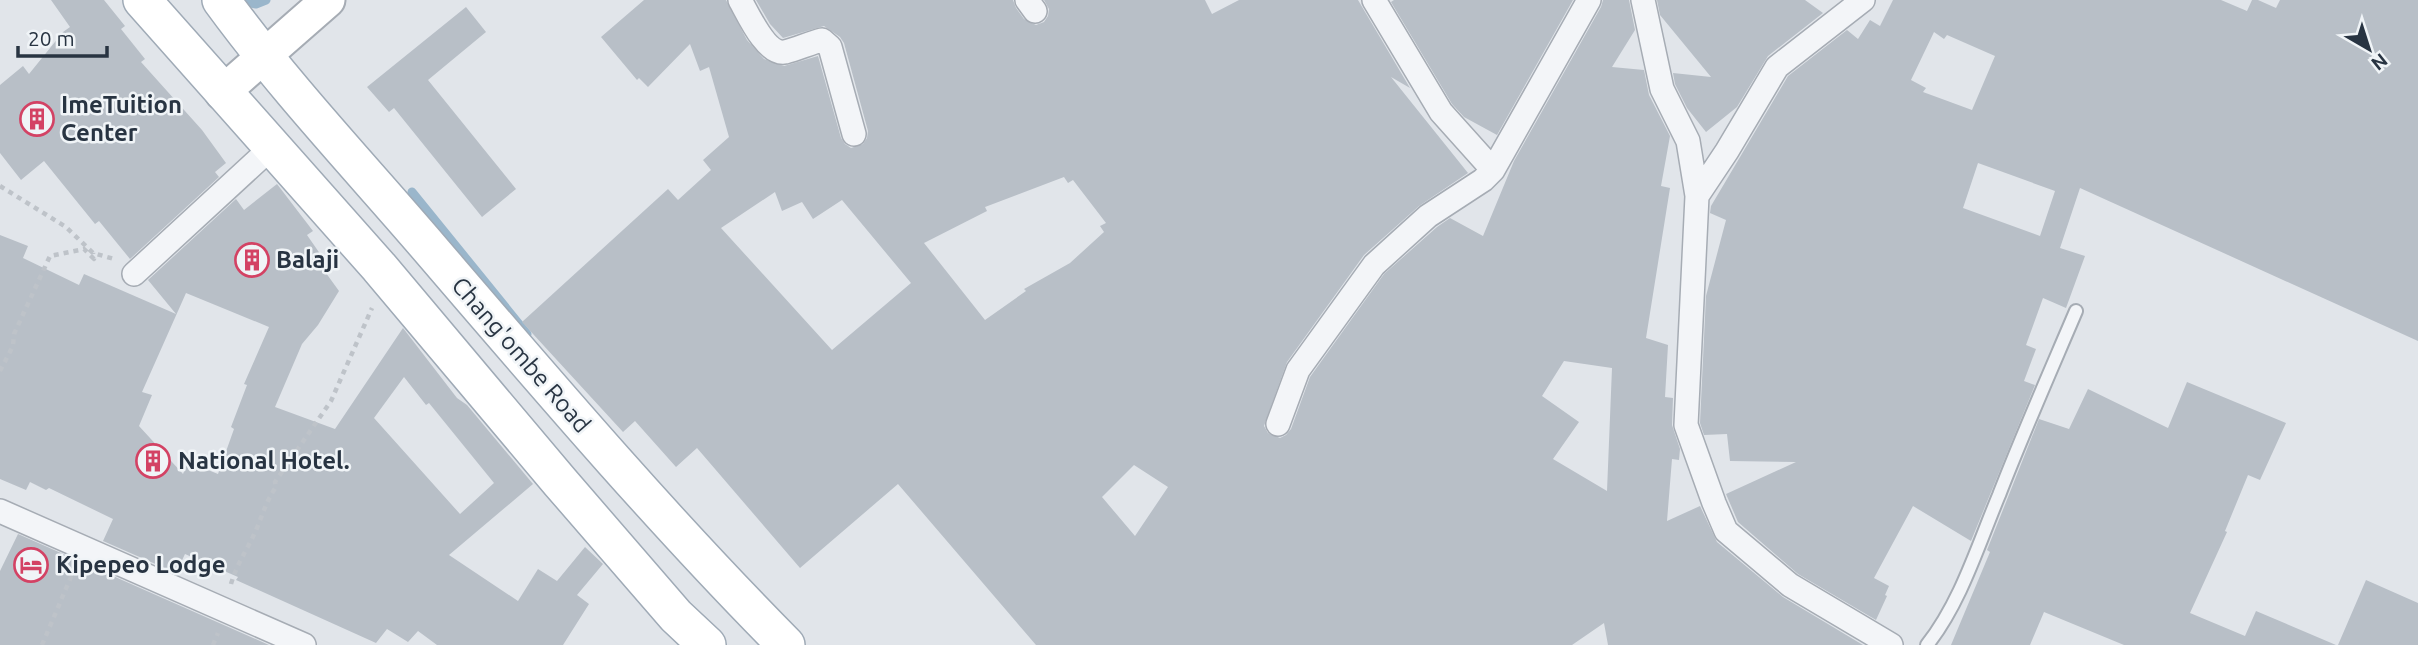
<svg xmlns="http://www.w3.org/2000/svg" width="2418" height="645" font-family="Ubuntu,sans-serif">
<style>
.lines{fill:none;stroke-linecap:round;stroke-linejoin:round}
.stream{stroke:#9ab6cb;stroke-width:9}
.building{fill:#b8bfc7;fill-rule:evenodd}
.lane-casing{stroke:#a6acb4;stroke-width:16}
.street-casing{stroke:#a6acb4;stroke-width:26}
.secondary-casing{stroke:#a6acb4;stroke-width:37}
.primary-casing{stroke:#9faab6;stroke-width:40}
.path{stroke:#bec3c9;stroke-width:4.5;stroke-dasharray:5 5;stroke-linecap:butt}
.lane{stroke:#f3f5f8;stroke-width:12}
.street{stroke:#f3f5f8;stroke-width:23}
.secondary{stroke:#fff;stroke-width:33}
.primary{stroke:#fff;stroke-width:37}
.labels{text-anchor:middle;stroke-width:5;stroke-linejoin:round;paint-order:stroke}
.poi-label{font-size:24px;font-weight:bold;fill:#283442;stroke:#f0f4f7;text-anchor:start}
.street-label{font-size:24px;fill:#283442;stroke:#f0f4f7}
</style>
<rect width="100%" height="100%" fill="#e1e5ea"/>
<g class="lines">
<!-- stream -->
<path class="stream" d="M237,0L256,4L266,0
M412,192L527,334"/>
</g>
<!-- building -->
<path class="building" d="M51,0H104L125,26L121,29L145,59L141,62L202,130L226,163L215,172L219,177L130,259L99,221L95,224L44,161L21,180L0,153V85L23,66L29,74L63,32L70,27Z
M644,0H726L747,40L764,59L784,66L818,56L841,138L845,144L851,148L863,144L867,138L868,131L844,43L840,37L824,26L783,38L770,24L756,0H1013L1016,8L1024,19L1036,25L1044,22L1048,16L1049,9L1044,0H1205L1212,14L1239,0H1358L1410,88L1391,77L1468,173L1419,206L1364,255L1287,362L1264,426L1268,433L1280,438L1286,435L1291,429L1310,377L1384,274L1437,227L1450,218L1483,236L1514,161L1601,7L1603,0H1629L1635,30L1612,67L1644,70L1649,95L1670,136L1661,186L1670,188L1646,338L1668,345L1665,397L1673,398L1672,425L1680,449L1679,460L1672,459L1667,521L1700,506L1717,542L1783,597L1863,645H1608L1604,623L1572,645H1036L898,484L800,568L697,448L676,467L635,421L623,432L522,322L668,189L678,200L711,170L703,160L729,137L709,67L700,71L690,44L648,87L639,78L637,80L601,37ZM1064,177L1068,183L1073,180L1106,223L1100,226L1104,232L1070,263L1024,289L1026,291L985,320L924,243L987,211L985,207ZM775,192L782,211L802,202L813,219L842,200L911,283L832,350L721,228ZM1564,361L1612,368L1607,491L1553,459L1579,422L1542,396ZM1134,465L1168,487L1135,536L1102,497Z
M1394,0H1573L1497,135L1464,117L1452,104L1391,2Z
M1657,0H1805L1823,13L1768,56L1737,107L1706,132L1687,108L1675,84L1673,73L1711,77L1660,15Z
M1893,0H2221L2247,11L2252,0H2258L2276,8L2280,0H2418V341L2080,188L2060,248L2085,256L2066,308L2043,298L2026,345L2036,349L2024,381L2035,385L1971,541L1913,506L1874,578L1889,586L1885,595L1887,596L1876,620L1798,574L1738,522L1726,494L1796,462L1730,461L1727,434L1704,435L1700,423L1706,296L1726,220L1710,213L1711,206L1788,76L1847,30L1858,39L1870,20L1880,26ZM1934,32L1944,39L1947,35L1995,56L1972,110L1923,92L1926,88L1911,80ZM1978,163L2055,191L2040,236L1963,208Z
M466,7L486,32L428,80L516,189L482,217L394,108L389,112L367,87Z
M277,184L313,231L307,235L323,258L318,262L339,291L318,325L302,344L275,407L335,429L403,328L457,398L467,405L533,484L449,555L518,601L538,569L557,581L585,547L603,564L577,595L589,604L563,645H437L418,631L408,642L387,629L376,643L236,580L238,577L185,554L176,573L103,541L113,519L49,488L46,490L30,482L26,490L0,479V235L28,246L23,258L79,285L84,274L176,314L148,280L236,199L244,210ZM186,293L269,327L244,384L247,385L231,427L234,429L218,474L188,462L183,474L139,426L152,395L142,392ZM404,377L426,405L429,403L494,483L460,514L374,418Z
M2187,382L2286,423L2260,480L2248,475L2225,531L2227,532L2190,613L2245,636L2256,611L2336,645H2124L2044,612L2030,645H1951L1990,552L1987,550L2039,419L2069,429L2088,389L2168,428Z
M18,534L269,645H0V571Z
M2366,580L2418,603V645H2338Z"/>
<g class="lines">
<!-- lane casing -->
<g class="lane-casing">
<path id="lane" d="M1927,645C1961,602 1978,545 1999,495C2023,433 2050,372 2076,311"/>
</g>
<!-- street casing -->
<g class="street-casing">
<path id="street" d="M740,0C748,14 766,55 785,52C797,49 810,43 822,40L830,47L854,134
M1027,0L1035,11
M1374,0L1441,112L1493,170
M1643,0L1662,89L1688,141L1697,196L1686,425L1714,503L1726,531L1790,585L1891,645
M1697,196L1727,151L1777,67L1863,0
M134,274L272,147
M1278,424L1298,370L1374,265L1428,216L1483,180L1493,170L1589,0
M0,511L304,645"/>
</g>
<!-- secondary casing -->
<g class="secondary-casing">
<path id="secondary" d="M222,93L328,0"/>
</g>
<!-- primary casing -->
<g class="primary-casing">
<path id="primary" d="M142,0L379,267L560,482L676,616L707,645
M221,0C286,89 361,168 432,251C547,385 662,520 786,645"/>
</g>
<!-- path -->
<path class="path" d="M0,186L66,227L93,253L114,259
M0,371L13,346L14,334L50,256L84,249L94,259L93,253
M231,584C237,563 249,547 257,528C263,513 267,500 276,487L275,482L331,401L372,308
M42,645L73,572
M213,645L218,633"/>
<!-- lane -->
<use href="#lane" class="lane"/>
<!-- street -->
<use href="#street" class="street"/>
<!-- secondary -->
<use href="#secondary" class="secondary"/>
<!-- primary -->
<use href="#primary" class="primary"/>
</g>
<!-- icons -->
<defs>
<g id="building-ring" transform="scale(1.75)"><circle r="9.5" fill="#f0f4f7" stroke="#d34264" stroke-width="1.5"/><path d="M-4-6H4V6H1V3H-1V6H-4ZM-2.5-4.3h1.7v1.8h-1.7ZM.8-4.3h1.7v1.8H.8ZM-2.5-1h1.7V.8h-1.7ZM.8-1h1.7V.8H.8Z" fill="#d34264"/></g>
<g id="hotel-ring" transform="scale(1.75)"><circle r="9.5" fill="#f0f4f7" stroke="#d34264" stroke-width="1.5"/><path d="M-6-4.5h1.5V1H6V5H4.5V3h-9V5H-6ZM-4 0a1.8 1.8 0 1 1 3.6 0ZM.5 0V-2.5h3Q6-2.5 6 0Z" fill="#d34264"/></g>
</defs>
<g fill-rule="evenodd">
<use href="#building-ring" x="37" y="119"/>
<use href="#building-ring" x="252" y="260"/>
<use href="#building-ring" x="153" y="461"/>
<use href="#hotel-ring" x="31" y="565"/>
</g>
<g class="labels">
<!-- poi labels -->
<g class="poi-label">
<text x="61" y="113">ImeTuition<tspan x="61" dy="28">Center</tspan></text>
<text x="276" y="268">Balaji</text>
<text x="178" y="469">National Hotel.</text>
<text x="56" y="573">Kipepeo Lodge</text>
</g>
<!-- street labels -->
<g class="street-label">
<text transform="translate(521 355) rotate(49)" y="8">Chang'ombe Road</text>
</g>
</g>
<!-- north arrow -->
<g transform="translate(2369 49) rotate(141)" stroke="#f0f4f7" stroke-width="5" paint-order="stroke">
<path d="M0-5L12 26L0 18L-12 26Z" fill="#283442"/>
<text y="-10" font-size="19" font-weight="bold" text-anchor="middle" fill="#283442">N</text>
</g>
<!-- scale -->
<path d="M18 46v10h89v-10" fill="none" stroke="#283442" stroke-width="3.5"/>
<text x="28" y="46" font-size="21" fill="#283442" stroke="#f0f4f7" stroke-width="5" paint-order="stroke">20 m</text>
</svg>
